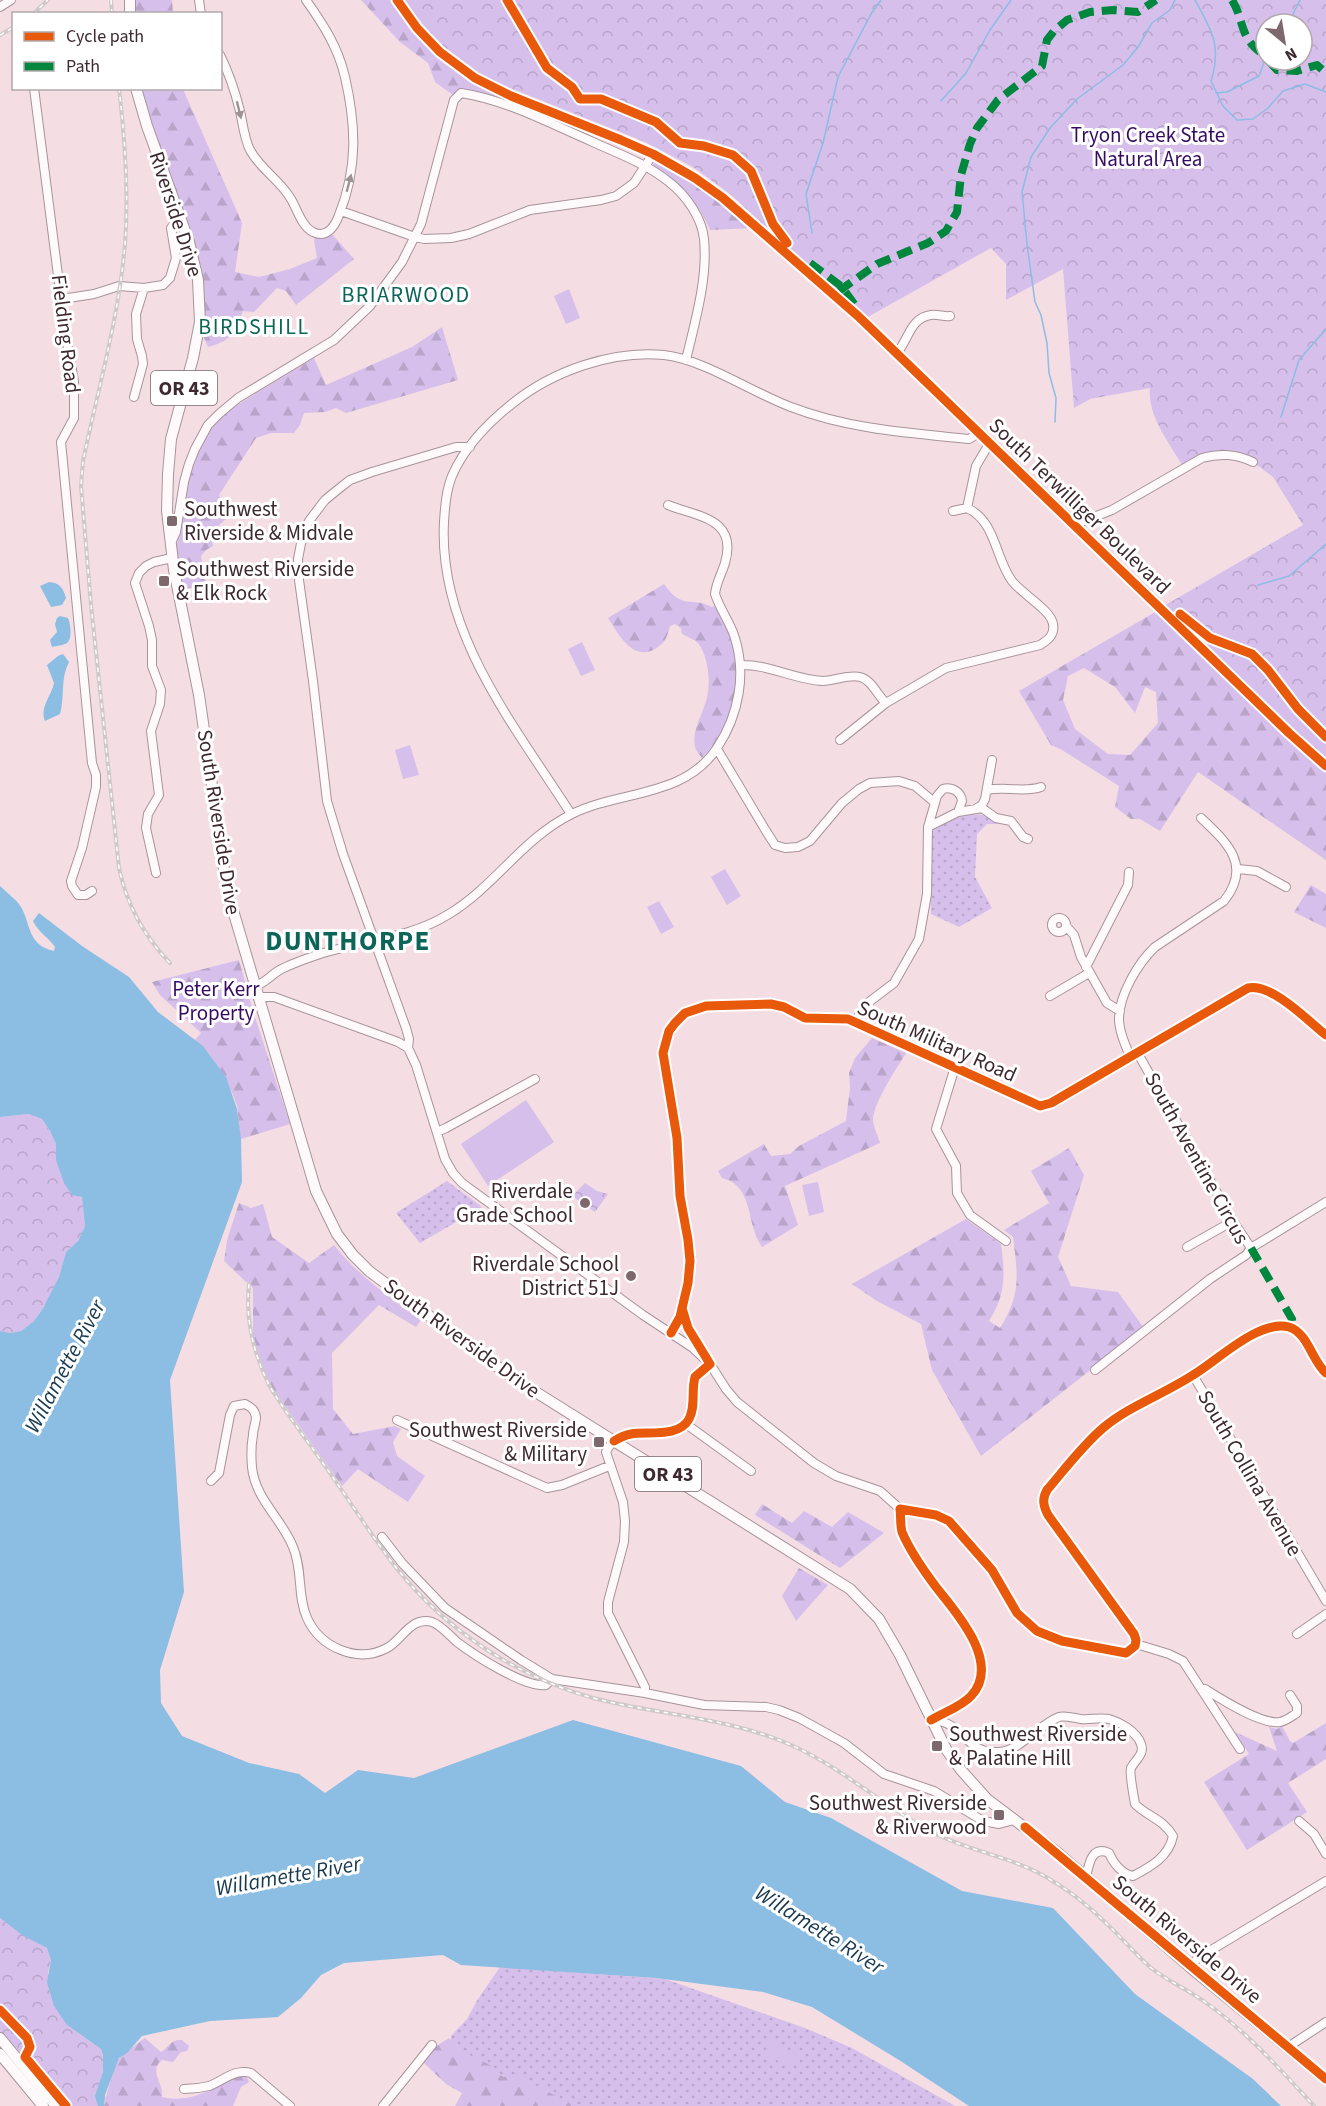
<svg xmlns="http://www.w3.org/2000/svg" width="1326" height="2106" font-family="'Source Sans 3',sans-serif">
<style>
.grass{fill:url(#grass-dots)}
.forest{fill:url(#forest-firs);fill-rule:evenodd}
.park{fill:url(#park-crowns);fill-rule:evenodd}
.garden{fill:#d6bfeb}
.water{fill:#8cbde3}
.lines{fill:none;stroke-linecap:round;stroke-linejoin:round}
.stream{stroke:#8cbde3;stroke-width:1.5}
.minor-casing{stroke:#a7949a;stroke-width:10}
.major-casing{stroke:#a7949a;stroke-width:12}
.minor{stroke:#fefafb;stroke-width:8}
.major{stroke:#fefafb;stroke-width:10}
.rail-casing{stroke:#cfc9ca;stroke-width:4}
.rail{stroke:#fff;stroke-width:1.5;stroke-dasharray:4.5;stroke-linecap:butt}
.quiet{stroke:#00873e;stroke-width:8;stroke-dasharray:15 8;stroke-linecap:butt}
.cycleway-casing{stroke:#fff;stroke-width:13}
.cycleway{stroke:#e8590c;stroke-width:9}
.oneway{fill:#9e9295}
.poi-dot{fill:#7d686e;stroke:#fff;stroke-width:2}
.labels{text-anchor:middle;stroke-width:6;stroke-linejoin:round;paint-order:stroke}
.shield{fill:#fff;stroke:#77696d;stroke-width:1.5}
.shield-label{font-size:20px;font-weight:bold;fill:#3d292f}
.park-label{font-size:21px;fill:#350b63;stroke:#fff}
.street-label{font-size:21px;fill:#3d292f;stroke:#fff}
.poi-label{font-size:21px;fill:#3d292f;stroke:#fff;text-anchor:end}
.neighbourhood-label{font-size:22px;letter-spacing:1.5px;fill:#0c6557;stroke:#fff}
.water-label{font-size:22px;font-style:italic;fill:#183a50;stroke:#fff}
.district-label{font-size:27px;font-weight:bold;letter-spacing:1.5px;fill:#0c6557;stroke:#fff}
</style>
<defs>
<pattern id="grass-dots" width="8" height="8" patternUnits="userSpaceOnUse" patternTransform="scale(1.5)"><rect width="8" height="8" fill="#d6bfeb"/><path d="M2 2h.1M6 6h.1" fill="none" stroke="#b9a4ca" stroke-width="1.8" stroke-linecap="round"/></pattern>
<pattern id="forest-firs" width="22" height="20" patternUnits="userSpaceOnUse" patternTransform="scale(1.5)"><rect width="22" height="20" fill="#d6bfeb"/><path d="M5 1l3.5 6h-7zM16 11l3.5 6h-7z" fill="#b9a4ca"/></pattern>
<pattern id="park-crowns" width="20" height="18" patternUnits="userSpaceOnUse" patternTransform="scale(1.5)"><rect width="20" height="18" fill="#d6bfeb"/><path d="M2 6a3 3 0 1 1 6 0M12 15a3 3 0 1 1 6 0" fill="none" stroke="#b9a4ca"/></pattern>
</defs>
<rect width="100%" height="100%" fill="#f5dde4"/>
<!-- grass -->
<path class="grass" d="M961,814C976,815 988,812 1000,824H987L977,834L975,877L992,908L959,927L931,914C931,899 928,836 933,828Z
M447,1181L482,1207L420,1243L396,1213Z
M500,1967L665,1979L805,2028L852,2048L955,2106H556L450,2046L451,2036L467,2019L478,1999Z"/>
<!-- forest -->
<path class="forest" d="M134,0H172L173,13L134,14Z
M361,0H392L404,17L504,98L456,97L435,82L428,63L400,42Z
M140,89H183L242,223L235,272L259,277L290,269L317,258L314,240L317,235L332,234L354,259L296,305L286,291L277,288L254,312L243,311C233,334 233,340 208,347L204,338V299L198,256L148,118Z
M656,160L684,174L754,228L710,230C698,201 678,182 652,166Z
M442,327L458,380L346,413L336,408L325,412L304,413L300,425L294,433H271L256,438L219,495L230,516C219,525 209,531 213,546L206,550L201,556L206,586L183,589L176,557L179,526L188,472L209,430L221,417L237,405L314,358L326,385L412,347Z
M664,584C683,611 691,596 712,607L716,605C746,654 744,716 702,758C700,755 696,751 695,747C691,730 704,713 707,697C711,681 708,656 698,643C694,639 687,637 682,634L681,628L675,624L670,626C667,638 665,643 655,649C632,662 618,633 608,618Z
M1157,611L1299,750L1326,772V860L1198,772L1160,831L1140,819H1131L1115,807L1119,786L1062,750L1051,745L1019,691ZM1084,668L1115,687L1135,713L1145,687L1156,692L1158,723L1130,755L1108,754L1075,729L1063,700L1068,676Z
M1311,885L1326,894V928L1294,912Z
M239,960L253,1011L290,1124L241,1139C238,1128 239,1117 237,1106C231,1085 212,1053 195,1040L201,1033L160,995L152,982Z
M872,1038L906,1053C897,1068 874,1102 873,1119C873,1126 878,1136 880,1143L785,1186L798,1225L762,1247C760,1243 756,1238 755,1233C748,1214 749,1184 722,1178L718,1171L764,1144L771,1156L790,1154L799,1146L846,1121L850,1088L849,1073L855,1058Z
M1069,1148L1084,1175L1058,1257L1071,1286L1118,1292L1144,1328L981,1456L932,1370L921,1324L877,1301L852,1284L966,1219L1001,1244C1005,1275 1006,1294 989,1321L1000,1328C1021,1295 1018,1275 1013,1237L1004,1230L1049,1203L1031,1171Z
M239,1203L251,1208L263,1204L272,1237L309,1263L334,1245C358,1276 390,1297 421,1320L416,1327L379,1305L332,1353L333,1409L353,1434L395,1426L401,1429L393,1442L397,1456L425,1476L408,1502L358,1469L342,1486L275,1392L263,1372L253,1342V1289L250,1282H246L224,1261L227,1240Z
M762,1504L792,1523L804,1511L832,1527L848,1512L884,1533L840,1568L755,1515Z
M799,1568L828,1585L796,1621L782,1596Z
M1326,1723V1759L1288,1783L1307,1812L1247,1850L1204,1782L1249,1754L1235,1732L1277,1751L1269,1727L1277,1729L1282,1726L1290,1741L1293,1743Z
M145,2038L161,2052C169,2047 170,2039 182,2040L189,2046L187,2051L181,2052L173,2062L162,2060C148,2071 164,2083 162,2097C193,2105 219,2084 245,2073L249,2082L241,2087L233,2106H104C105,2099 115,2064 119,2059C120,2057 142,2040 145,2038Z
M449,2038L459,2050L494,2067L499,2074L504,2077L518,2076L575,2106H455L462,2093L446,2084L424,2063L435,2047Z"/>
<!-- park -->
<path class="park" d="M404,0H1326V759L1162,607L1303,525L1273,477L1253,462L1223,454L1184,468C1170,444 1147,416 1150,388L1090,399L1074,408L1063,269L1006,300V264L991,248L866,318L730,194L693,167L645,142L480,76C450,55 425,30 404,0ZM1266,24H1302V60H1266Z
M29,1114L42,1119L50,1131L56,1144V1160L82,1197L85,1226L78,1241L66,1252L59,1277L51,1295L34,1321L21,1331L10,1333L0,1331V1117Z
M585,1183L597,1191L608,1194L595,1212L572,1196Z
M0,1918L17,1931L47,1948L51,1960L48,1973L67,2025L101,2049C106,2064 102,2079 97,2093L106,2097L102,2106H62L0,2031Z"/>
<!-- garden -->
<path class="garden" d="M569,289L580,318L566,324L554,296Z
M582,642L595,670L581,676L568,649Z
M410,745L419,775L403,779L395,750Z
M725,869L741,896L727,905L711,877Z
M659,901L674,927L661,934L647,907Z
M526,1100L554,1142L488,1186L461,1144Z
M818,1182L824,1212L809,1216L802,1185Z
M771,2040L798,2055L790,2068L764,2053Z"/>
<!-- water -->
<path class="water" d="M49,582C60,583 63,588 66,598L62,605L51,607L40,586Z
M60,616L68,618C70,623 73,638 67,643C64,645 56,646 52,647L50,640L57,632L55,624L57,618Z
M63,654L69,662C60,679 65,696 60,714L45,721C39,708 52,695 54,683L47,665L58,656Z
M0,886C7,893 16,899 21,907C31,924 27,945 54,951L55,947C48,937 38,932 33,921L39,913L82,946L129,977L158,1012L203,1046L226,1077L237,1109L241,1139L242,1182L170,1380L184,1592L160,1670L161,1703L182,1736L249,1763L299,1774L325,1793L358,1770L414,1778L573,1720L741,1766L785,1802L831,1818L962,1891L1053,1908L1135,1994L1253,2079L1281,2106H969L899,2060L812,2007L763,1992L656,1978L461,1965L443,1955L344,1963L321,1975L301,1998L278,2017L210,2021L142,2036L127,2053L119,2058L105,2095L104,2106H98L95,2096L103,2072V2055L101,2049L67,2025L54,2006L47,1982L51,1960L47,1948L22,1935L0,1918V1331L10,1333L21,1331L34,1321L43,1308L59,1277L66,1252L78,1241L85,1226L82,1197L72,1195L64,1183L56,1160V1144L50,1131L42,1119L29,1114L0,1117Z"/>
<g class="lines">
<!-- stream -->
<path class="stream" d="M1195,0C1212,31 1222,46 1211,81L1223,106L1237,120L1253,119L1268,108L1283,91L1305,84L1326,92
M1288,24L1300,0
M1216,93L1227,92L1259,76L1266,57
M941,101L966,73L990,30L1011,0
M812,233L806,194L823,143L838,77L871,14L881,0
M1281,417L1299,360L1326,329
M1055,422L1056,398L1049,373L1047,343L1041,315L1035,302L1027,244L1022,192L1031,157L1050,128L1077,99L1123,65L1138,47L1152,23L1170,10L1175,0
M1258,585L1289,576L1326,544"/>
<!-- minor casing -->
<g class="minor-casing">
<path id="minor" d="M199,0L201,14
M0,7L11,0
M220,55C229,73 235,91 240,111C243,124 244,138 250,150C261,170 280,180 291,199C297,209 302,227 313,232C327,239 335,226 339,215C358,168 356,125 345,77C338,47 323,24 306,0
M34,88L66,338L74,381V418L61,442L92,763L96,775V787L82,848L71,881L72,886L78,895H86L92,891
M341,211L412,236L424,239L451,238L469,234L530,210L601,200L616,196L634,183L653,154
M62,299L94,294L119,286L144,288L163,285L170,278L176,258L171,228L175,223L181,220
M897,353C909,339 910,318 931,315C938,314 944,317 950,316
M134,397L143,364L142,356L137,339L136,314L144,288
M967,508L976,466L989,444
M1073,525L1112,510L1202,458C1221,453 1236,454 1253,462
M170,545L176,532L184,482L189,464L195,449L208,425L220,413L238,398L334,340L370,306L402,262L421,224L454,100L461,93C507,100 551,124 593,142C619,154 647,164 669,182C686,195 702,218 704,239C708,279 695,321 686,360
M740,665C769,664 795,680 823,681C834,681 849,674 860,677C872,680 877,695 886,703
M840,740L886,703L946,668L1040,645C1048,640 1055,635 1053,624C1051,610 1022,594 1012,581C995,558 996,521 967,508L953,511
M717,749L766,831L775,845L785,848L798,847L810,841L842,803L859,789L870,783L899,781L915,786L934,802
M988,790C1005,786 1024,793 1041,787
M977,808L982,805L985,799L992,760
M958,812L962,801C961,792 952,786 943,789L937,796L928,827L958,812L982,808L996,818L1011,821L1023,837L1028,839
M571,814C515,726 438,633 444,522C445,507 446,491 452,476C464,448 489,422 513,403C553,371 612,350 664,355C703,359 753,393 791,407C848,429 909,433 969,439L979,433
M1238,869L1257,871L1286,887
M156,873L146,828L148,814L159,795L151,731L160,704L161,690L152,666V640L149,626L135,583L139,573L146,566L154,562L172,558
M1052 925a7 7 0 1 1 14 0a7 7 0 1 1-14 0Z
M1066,926L1074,935L1081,957L1107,1003L1120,1011
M1086,967L1128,885L1129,872
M255,986C265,983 270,976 278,971C290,964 306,959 320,954C364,940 409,939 449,914C495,886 523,838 572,814C620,790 684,798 717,748C739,715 747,673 734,635C729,621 720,609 715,594C716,583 722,573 725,563C738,518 698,517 668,505
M1050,996L1089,973
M259,997H274L398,1042L408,1048L416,1065L445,1159L453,1173L462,1183L643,1315L693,1348L710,1364L726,1389L737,1402L814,1463L836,1476L880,1491L900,1509
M855,1021L869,1002L894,983L919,939L927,894L928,827
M408,1048L409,1039L406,1028L343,854L327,801L313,681L299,580L298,559L303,533L309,521L325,500L341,487L350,480L372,472L456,447H470
M1137,1052L1233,1221L1251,1248
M1130,1056C1125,1045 1119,1031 1119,1019C1119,995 1138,963 1155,947L1224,901C1252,866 1228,843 1201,818
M955,1067L936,1129L956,1166L957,1193L970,1215L1006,1241
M437,1132L446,1128L535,1079
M1187,1247L1233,1221
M683,1311L688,1328L703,1353
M671,1333L680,1317L688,1283L690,1261L688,1240L680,1196L677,1138L663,1053L669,1031L675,1023L685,1013L706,1006L771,1004L784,1007L805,1018L848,1019L1040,1106L1051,1103L1248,988C1272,983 1308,1021 1326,1035
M1095,1370L1210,1279L1246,1255L1251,1248L1326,1202
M1193,1375L1326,1601
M397,1420L547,1488L562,1485L609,1466
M686,1424L751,1471
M211,1481L219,1473L230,1415L234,1406L245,1404C251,1407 255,1410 256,1417C256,1423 253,1429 253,1435C251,1446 251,1456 252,1467C255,1499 282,1519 293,1547C303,1570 297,1596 307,1618C320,1647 357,1664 387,1648C402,1640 411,1616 432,1622C441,1625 450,1636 457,1642C474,1655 525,1688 546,1685L552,1679
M382,1537L402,1563L445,1608L521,1660L552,1679L645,1693L704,1705L766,1707L779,1710L799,1718L844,1743L884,1774L934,1791L983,1821L999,1824L1014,1820
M1297,1634L1326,1614
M1136,1644L1169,1654L1183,1661L1240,1749
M1205,1689C1221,1699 1261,1725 1280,1722C1286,1721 1292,1716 1297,1713V1706L1290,1695
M645,1693V1687L608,1613V1602L624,1542L625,1521L623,1502L606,1452C617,1428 642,1436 663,1433C671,1432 679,1428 686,1424L693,1407L695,1377L710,1364
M931,1720C944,1712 961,1707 971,1696C1002,1663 956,1612 936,1587C924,1571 910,1551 902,1532C900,1524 901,1517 900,1509L936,1515L949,1521L992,1570L1017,1613L1037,1631L1062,1641L1126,1653L1135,1646L1136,1640L1134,1634L1048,1515C1043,1505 1042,1499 1047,1490C1065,1469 1082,1446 1103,1428C1129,1406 1164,1394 1193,1375C1217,1361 1259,1319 1289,1327C1308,1333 1312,1361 1326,1373
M932,1720C966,1722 963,1754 999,1752C1020,1751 1038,1725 1059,1717C1065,1715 1074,1718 1081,1719C1090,1720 1100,1717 1109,1719C1120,1722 1137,1732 1141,1744C1145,1754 1135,1760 1131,1768C1129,1773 1134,1797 1135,1804C1148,1817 1162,1818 1173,1836C1169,1857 1150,1867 1133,1876C1122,1874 1113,1863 1109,1853C1091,1845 1089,1865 1086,1877
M1299,1821L1314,1834L1326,1854
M1190,1967L1198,1958L1326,1881
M1289,2049L1294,2043L1326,2022
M184,2089C192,2089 201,2088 209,2086C223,2081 235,2068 251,2073L290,2106
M383,2106L432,2045"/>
</g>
<!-- major casing -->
<g class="major-casing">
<path id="major" d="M397,0L417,28L440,52L475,78L511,96L621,140L653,154L695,178L723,198L858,316L1289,733L1326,766
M130,14V0
M136,88L147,126L189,242L198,280L200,322L193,358L171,439L168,474L167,511L174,570L199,695L227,890L316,1191L337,1234L353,1255L369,1271L507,1374L850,1589L879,1619L900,1655L946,1749L961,1770L987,1799L1058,1853L1190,1967L1326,2079
M0,2038L56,2106
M0,2054L43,2106"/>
</g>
<!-- minor -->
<use href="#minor" class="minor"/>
<!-- major -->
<use href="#major" class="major"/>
<!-- rail casing -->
<g class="rail-casing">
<path id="rail" d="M111,0L112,14
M33,14L48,0
M0,35L14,27
M119,88C125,140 129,192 125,244C119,317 98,389 83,461L81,486L91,605L119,868C127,906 144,936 170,963
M249,1284C245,1321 254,1355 270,1387C290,1419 313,1448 334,1479C355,1509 375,1541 398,1570C447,1631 518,1677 593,1698C658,1715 728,1717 791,1745C841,1767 882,1805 930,1831C967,1851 1010,1856 1046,1877C1069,1890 1089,1906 1108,1925C1122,1938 1135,1954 1150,1967C1167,1981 1187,1989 1205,2002C1246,2031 1280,2069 1314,2106"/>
</g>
<!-- rail -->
<use href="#rail" class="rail"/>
<!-- quiet -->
<path class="quiet" d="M1232,0C1244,19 1239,36 1260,52
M1268,60L1277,70L1297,71L1317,65L1326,73
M810,263L841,286L855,305
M839,291L877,264L928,243L946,231L957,212L961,175L970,144L977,128L998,100L1042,66L1047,40L1054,31L1067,20L1090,12L1113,10L1138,12L1156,0
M1251,1248L1292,1319L1293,1329"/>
<!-- cycleway casing -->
<g class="cycleway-casing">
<path id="cycleway" d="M397,0L417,28L440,52L475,78L511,96L621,140L653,154L695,178L723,198L858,316L1289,733L1326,766
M507,0L547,68L572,87L580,99H601L656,122L680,143L704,146L733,155L751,171L773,224L787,243
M1180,614L1210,638L1252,654L1268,670L1298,709L1326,737
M671,1333L680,1317L688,1283L690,1261L688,1240L680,1196L677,1138L663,1053L669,1031L675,1023L685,1013L706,1006L771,1004L784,1007L805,1018L848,1019L1040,1106L1051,1103L1248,988C1272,983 1308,1021 1326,1035
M614,1441C619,1438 625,1435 631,1434C647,1431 679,1438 689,1419C696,1406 691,1391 695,1377L710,1364L688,1328L682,1308
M931,1720C944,1712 961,1707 971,1696C1002,1663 956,1612 936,1587C924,1571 910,1551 902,1532C900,1524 901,1517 900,1509L936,1515L949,1521L992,1570L1017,1613L1037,1631L1062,1641L1126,1653L1135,1646L1136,1640L1134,1634L1048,1515C1043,1505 1042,1499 1047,1490C1065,1469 1082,1446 1103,1428C1129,1406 1164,1394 1193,1375C1217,1361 1259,1319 1289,1327C1308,1333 1312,1361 1326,1373
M1025,1827L1326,2079
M0,2010L27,2038L30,2047L25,2057L66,2106"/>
</g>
<!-- cycleway -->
<use href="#cycleway" class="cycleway"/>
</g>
<!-- one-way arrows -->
<defs><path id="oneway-solid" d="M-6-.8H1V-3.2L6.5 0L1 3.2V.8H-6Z" transform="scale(1.5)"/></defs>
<g class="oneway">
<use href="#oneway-solid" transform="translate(239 110) rotate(76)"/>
<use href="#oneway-solid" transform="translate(349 183) rotate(-75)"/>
</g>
<!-- markers -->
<g class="poi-dot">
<rect x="166" y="515" width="12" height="12" rx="3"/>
<rect x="158" y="575" width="12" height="12" rx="3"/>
<circle cx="585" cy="1203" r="6"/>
<circle cx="631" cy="1276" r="6"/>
<rect x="593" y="1436" width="12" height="12" rx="3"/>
<rect x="931" y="1740" width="12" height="12" rx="3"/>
<rect x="993" y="1809" width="12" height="12" rx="3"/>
</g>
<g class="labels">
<!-- shield labels -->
<g class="shield">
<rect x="151" y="371" width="66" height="34" rx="4.5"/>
<rect x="635" y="1457" width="66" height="34" rx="4.5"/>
</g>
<g class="shield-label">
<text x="184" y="395">OR 43</text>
<text x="668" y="1481">OR 43</text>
</g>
<!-- park labels -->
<g class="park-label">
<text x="1148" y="142">Tryon Creek State<tspan x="1148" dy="24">Natural Area</tspan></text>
<text x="216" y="996">Peter Kerr<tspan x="216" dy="24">Property</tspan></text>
</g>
<!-- street labels -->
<g class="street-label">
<text transform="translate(176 214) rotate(72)" y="7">Riverside Drive</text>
<text transform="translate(66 334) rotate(83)" y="7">Fielding Road</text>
<text transform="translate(1080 506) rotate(44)" y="7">South Terwilliger Boulevard</text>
<text transform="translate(219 822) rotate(81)" y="7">South Riverside Drive</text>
<text transform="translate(937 1041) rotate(24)" y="7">South Military Road</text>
<text transform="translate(1197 1158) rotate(61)" y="7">South Aventine Circus</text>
<text transform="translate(462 1338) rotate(36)" y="7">South Riverside Drive</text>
<text transform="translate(1250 1473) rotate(60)" y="7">South Collina Avenue</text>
<text transform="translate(1187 1939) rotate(40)" y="7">South Riverside Drive</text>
</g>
<!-- poi labels -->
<g class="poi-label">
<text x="184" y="516" text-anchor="start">Southwest<tspan x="184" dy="24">Riverside &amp; Midvale</tspan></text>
<text x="176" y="576" text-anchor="start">Southwest Riverside<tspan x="176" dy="24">&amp; Elk Rock</tspan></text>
<text x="573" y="1198">Riverdale<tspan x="573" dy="24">Grade School</tspan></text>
<text x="619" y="1271">Riverdale School<tspan x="619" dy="24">District 51J</tspan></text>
<text x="587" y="1437">Southwest Riverside<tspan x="587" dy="24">&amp; Military</tspan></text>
<text x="949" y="1741" text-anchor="start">Southwest Riverside<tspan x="949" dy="24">&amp; Palatine Hill</tspan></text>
<text x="987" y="1810">Southwest Riverside<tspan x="987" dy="24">&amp; Riverwood</tspan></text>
</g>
<!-- neighbourhood labels -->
<g class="neighbourhood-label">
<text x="406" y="302">BRIARWOOD</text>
<text x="254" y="334">BIRDSHILL</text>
</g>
<!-- water labels -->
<g class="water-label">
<text transform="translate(64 1366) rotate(-62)" y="8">Willamette River</text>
<text transform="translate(288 1875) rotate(-10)" y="8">Willamette River</text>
<text transform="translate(820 1929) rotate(32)" y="8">Willamette River</text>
</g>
<!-- district labels -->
<g class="district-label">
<text x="348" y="950">DUNTHORPE</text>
</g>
</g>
<!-- legend -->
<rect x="12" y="12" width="210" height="78" fill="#ffffff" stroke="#b1a9ac" stroke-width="1.5"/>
<rect x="24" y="32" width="30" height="9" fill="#e8590c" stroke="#b1a9ac" stroke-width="1.5"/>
<text x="66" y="42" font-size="18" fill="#3d292f">Cycle path</text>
<rect x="24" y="62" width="30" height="9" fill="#00873e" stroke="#b1a9ac" stroke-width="1.5"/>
<text x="66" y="72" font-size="18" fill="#3d292f">Path</text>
<!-- north arrow -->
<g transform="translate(1284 42) rotate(150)"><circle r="28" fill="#ffffff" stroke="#b1a9ac" stroke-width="1.5"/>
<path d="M0-4.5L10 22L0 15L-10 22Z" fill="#7d686e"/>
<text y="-9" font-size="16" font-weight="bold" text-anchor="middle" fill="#3d292f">N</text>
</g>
</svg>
